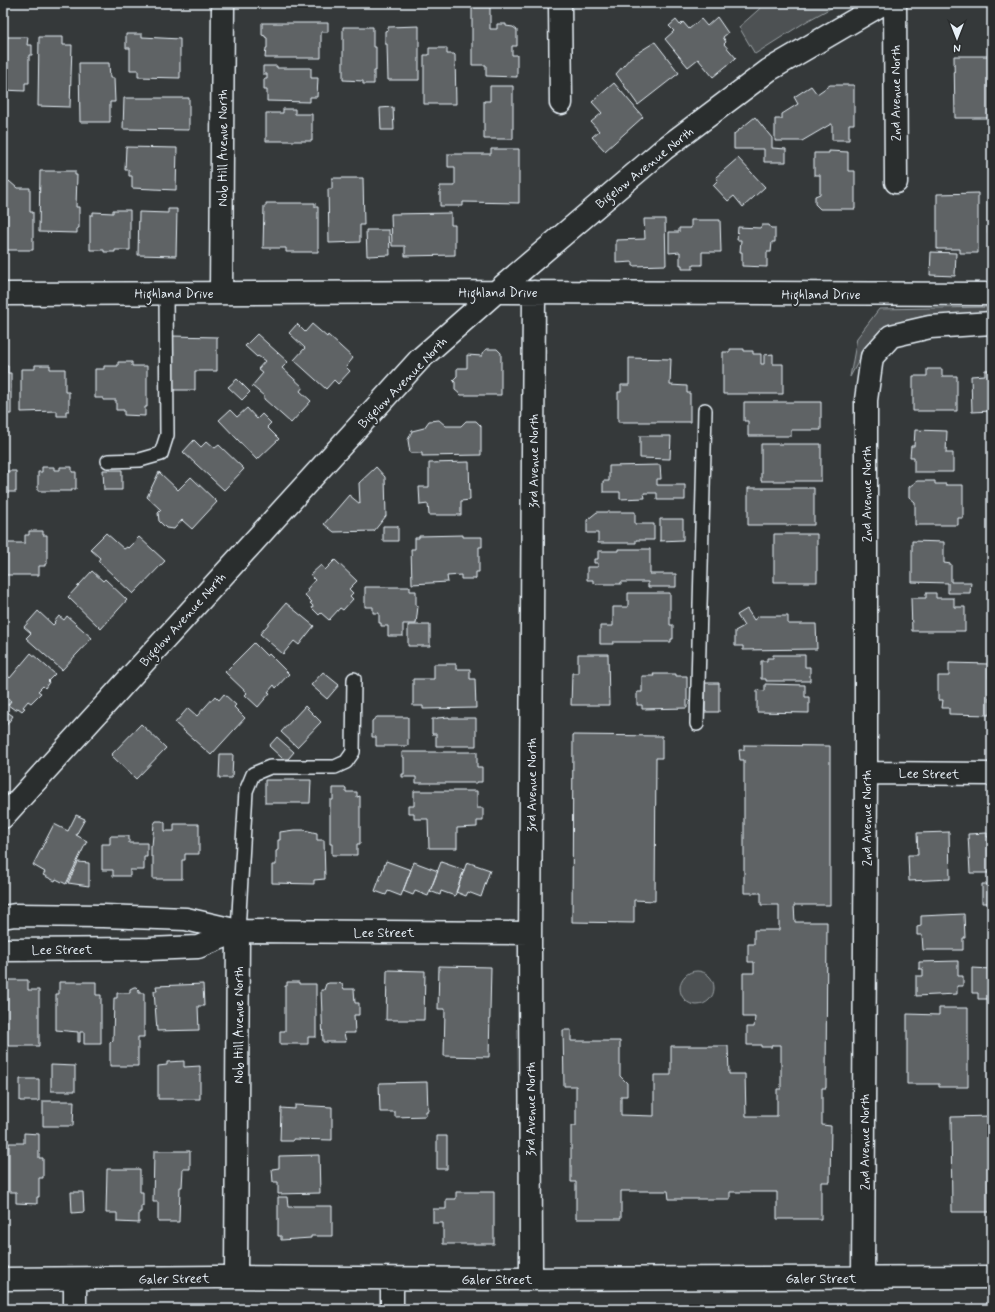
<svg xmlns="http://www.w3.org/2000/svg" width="995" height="1312" font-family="Mynerve,sans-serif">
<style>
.green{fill:#4d5152;stroke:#9aa1a5}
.building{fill:#5f6365;stroke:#e8f1f8}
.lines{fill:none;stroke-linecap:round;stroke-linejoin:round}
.service-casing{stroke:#e8f1f8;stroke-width:16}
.minor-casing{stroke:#e8f1f8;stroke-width:25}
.service{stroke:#2a2d2e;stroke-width:13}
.minor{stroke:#2a2d2e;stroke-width:22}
.labels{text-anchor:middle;stroke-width:4;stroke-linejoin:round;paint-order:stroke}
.street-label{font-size:13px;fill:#e8f1f8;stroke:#2a2d2e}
</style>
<rect width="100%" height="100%" fill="#35393a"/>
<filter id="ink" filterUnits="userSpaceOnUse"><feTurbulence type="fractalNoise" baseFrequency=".025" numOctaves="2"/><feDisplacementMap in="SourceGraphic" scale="8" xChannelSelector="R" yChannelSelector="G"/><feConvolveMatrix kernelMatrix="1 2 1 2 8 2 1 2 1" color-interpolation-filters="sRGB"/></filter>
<g filter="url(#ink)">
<!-- green -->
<path class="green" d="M766,3H840L807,21L755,54L739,27Z
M992,307V315L864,351L850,377L857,338L879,309Z
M680 988a17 17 0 1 1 34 0a17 17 0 1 1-34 0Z"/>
<!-- building -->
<path class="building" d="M472,7H490V29H497V24H506V26L513,27L517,30V46H512V55H517V77L486,76V65H472Z
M717,17L728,33L723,37L726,42L724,44L736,58L713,77L698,59L688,67L665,39L674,31L669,26L676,20L680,25L683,22L689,29L701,19L707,26Z
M262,23H328V32H321V58H265L266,48H267V38L265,37V36L262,35Z
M419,26V80H388L387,44H385V31L388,30V27Z
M343,27H373V47H376V71H374V84H363V81L343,80Z
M126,34H142V37L180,39V78L138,77V70H130V48H126Z
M3,37H28L27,45H32V55H29V83H25V91L3,90Z
M39,37H63V45H72L70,107L38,106Z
M655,42L679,73L638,105L616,74L631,57Z
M429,48H447V54H454L455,55L456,104H424V55H429Z
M954,56H992V118H955Z
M79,63H109L110,78H114L115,102H110V122H80Z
M263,66H277V68H311V78H318L317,97H310V102L267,101V90H264V79H267V74H263Z
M614,83L643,117L605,151L592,137L599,131L591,122L602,113L592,102Z
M830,85H854V124H849V140H832V124H831L802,141H775V119H782V114L798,104L794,97L811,86L817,94Z
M490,86H513V139H484V101H490Z
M124,98H189V130L123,129Z
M393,107L394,130H381L380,108Z
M283,109H295V114H312V141H266V113H283Z
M755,117L772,138V148L786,149V162H764V149H734V134Z
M126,147L177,148L176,190L132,188V176H129V170H125Z
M491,149H519V203L463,202V206H440V186H455V167H448V154H491Z
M829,151L848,152V171H855V209H820L815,204V196L820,194V175H814V153H829Z
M738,158L765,187L743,207L734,196L728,201L713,185L718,180L716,177Z
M988,166H992V233H988Z
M40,171H75V175H77L76,207H79V228H77V233L39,232Z
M332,178H363L364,225H360V242L329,243L328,189H332Z
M9,181L17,188H30V212H33V250H3V187Z
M978,193V253H960V249H937V194Z
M266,203H315V207H318V252H286V248H263L264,206H266Z
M168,209H177L176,256L138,255L139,212L168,213Z
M113,210H130V250H115V252H104V250H90V215H93V212L113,213Z
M451,213V225H455V255L405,256V246H392L391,214Z
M644,219H665L666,265L633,266V262L616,263V240L645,239Z
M691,220H720L721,252H702V265H693V269H682V265H680V252L669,253V232H679V228H691Z
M762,225H769L771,228H775V242H772L771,252H767V267L742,266V252H740L741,240H737L738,227L760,228Z
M366,230H389L390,255L367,256Z
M931,252L956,253L955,276L930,275Z
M297,324L305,332L312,324L327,337L328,335L353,358L346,367L350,371L338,384L334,380L326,389L294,360L305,348L289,333Z
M257,334L288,362L282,368L303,387L300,391L311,401L291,423L264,399V396L252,386L263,373L258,369L265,361L258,356L257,357L245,346Z
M172,336L217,337V371H195V390H172Z
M487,349H497L501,353V395H461L455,390V382L453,380L457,376V368H467V355L482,356V353Z
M730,349H744V351H753V354H761V364H764V355L773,354V364H783V394H723V352H730Z
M629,358L671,359L670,385L687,386V393H690V422H618V392H621V385H629Z
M118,362H132V366H147V407H145V416L124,415V410H116V400H103V398H95V369H104V366H118Z
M35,365H50V369H65V392H69V411H66V416H57V411L21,412V369H35Z
M3,366H8V373H11V414H3Z
M927,369H942V376H957V411H913V376H927Z
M985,370H992V411L972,412L971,376L985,375Z
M237,379L250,392L242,400L228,387Z
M744,402H821V430H791V436H748V421H744Z
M247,408L257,419L262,414L271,423L267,427L279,439L257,460L219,420L230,410L237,417Z
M439,420L446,426H461L466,421H476L481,426V455L422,456V453H410L408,440L412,431L424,428L429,421Z
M915,430L947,431L946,453H953V472H914V457H910L911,446H914Z
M640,436H671L670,459L640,458Z
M194,440L201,447L207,441L215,448L219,445L244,469L224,490L183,452Z
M761,444H821V481H761Z
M469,462L470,500L461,501V515H429L428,504L420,505L419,487H429V463Z
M660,465L661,479H657V485H685V500H657V493H644L645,498L620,499V492H603V481H609V466Z
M42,467H54V470H60V467H72V472H76V489H72V491H38V472H42Z
M376,467L385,477L386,516L374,531L334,532L324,524L349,495L360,504L359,483Z
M103,470H122V490H104Z
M3,471H16V492H3Z
M159,472L178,490L191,477L217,502L192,529L182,520L174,529L166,528L159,521L158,513L161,510L147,497Z
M917,481H935V484H946V485H963V518H958V525H915V502L909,497V487Z
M748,488H814V525H748Z
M597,512H635V524H654V540H636V543H598V533H587V520Z
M660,519H683V540L660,541Z
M383,526H398V541H383Z
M29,531H43V535H47V564H45V566H39V575H3V543H25V535H29Z
M106,533L124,549L127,547L128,548L139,537L165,561L133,594L98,561L100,558L90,549Z
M774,534H817V582H774Z
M463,535V537H482V547H479V572H476V579H461V575L447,576L448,582L412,584L411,549H415V538H419V536Z
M912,541L944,542V563L951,564V582H971L970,593H948V583L912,582Z
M618,549H650V574H676V587H648V582H621V584H597L593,583V580H587V567H598V563H594V559H598V551H618Z
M335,560L357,581L349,589L353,593L350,596L353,599L343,610L340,608L329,620L321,613L319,615L312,608L313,606L310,603L312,602L305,595L308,591L307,589L315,580L310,575L321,565L325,570Z
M92,571L103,581L105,579L127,600L101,629L68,597Z
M365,587H410V591H416V606H418L416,624H403V636H388V626H381V623H379V613H373V607H365Z
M628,593H670V625H673V639H671V642H613V644H600V626H613V607H628Z
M926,593H936V598H954V607H965V631H912L911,598H926Z
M286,603L314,626L299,645L294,641L283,654L260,634Z
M747,609L754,620L759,616H788V624H816L817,649L743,650V646H735V631L744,626L737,615Z
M38,611L53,625L55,623L54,622L59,616L64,620L67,616L92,638L62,670L26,638L31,633L24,627Z
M408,625H430V646H408Z
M254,643L267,656L269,654L289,674L276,688L274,685L268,692L270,693L258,707L245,695L247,693L225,672Z
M31,653L55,674L48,681L49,682L45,688L43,686L38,691L41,693L31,703L28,701L23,707L25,708L22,711L18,708L15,710L8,705L11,701L3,695V681L7,675L10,678Z
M578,654H608L609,705H571L572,673H578Z
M773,655H805V667H810V681H766V679H761V661H767V658H773Z
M949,663L989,664V678H992V698H989V715L949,714V708H942L943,700H938V676H949Z
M434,664H456V669H470V679H475L476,708L423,709V706H413V679H434Z
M323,672L339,685L327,699L311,685Z
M653,674H676V676H687V708L642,709V705H637V692H642V676H654Z
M705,683H719V712H705Z
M765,684L805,685V697H809V713L757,712V690L765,691Z
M224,694L236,705L234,707L245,718L211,755L175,723L188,708L197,716L215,696L219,700Z
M305,706L321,722L297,747L281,732Z
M3,709L13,716L3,730Z
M377,717H408V746H376V737H372V721Z
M449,717V718H476V746H436V734H432V719H437V718Z
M141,724L166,748L136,779L111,755Z
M573,735L662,736V758H656L655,901L634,900V923L572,922Z
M277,737L294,752L288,759H283L269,746Z
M744,745L830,746V905H794L795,922H827L826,1088H822V1125L831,1126L830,1182H821V1219H777V1192H730V1199H669L668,1191H621V1219H576V1182H571V1126H576V1086H564L563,1030H571V1041H620V1076L627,1083V1096H621V1115L654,1116V1075H671V1046H728L729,1074H745L746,1116H777V1089H781V1045H772V1047H761V1045H747V1027H754L755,1017H743V973H754V962H748V944H754V930H779V905H761V893H744V760H740L739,750H744Z
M402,752H477V767H482V782H477V783H416V777H402V774H404V757H402Z
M220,754H233L232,778H219Z
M265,780H311L310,803H265Z
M333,788H346V792H357V797L360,796V844H357V855H332V844H330V800H333Z
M414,791H477V808H483V821H477V827L457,828V848H429L428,819H414V813H408V806H414Z
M76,815L85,819L76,835L87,841L66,884L56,879L55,881L43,875L45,872L33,865L54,824L68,831Z
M156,821H162L165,823V831H174V824H199V854H185V860H182V879H153V857H151V846H152L154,824Z
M294,830H304L317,833V840H324L325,879L314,880V884L272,883V865H276V851L278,850V840H280V832Z
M949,832L950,879L909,881L908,855H918L917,833Z
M987,833V837H992V873H970L968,834Z
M110,836H129V843H147V857H144V870H130V876H113V870H102V844H110Z
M386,861L411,870L401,896L388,891L386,895L375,891Z
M78,862L89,863V886L68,883Z
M414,862L438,871L428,896L415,891L413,895L403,891Z
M441,862L464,870L455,896L441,891L440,895L430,891Z
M467,862L490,870L481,897L468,892L466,896L456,892Z
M982,884H992V903H982Z
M964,914L965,938H963V950H923L922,935H917V927L921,926V916Z
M958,961V976H963V986H957V994L916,996V976H923V969H919V962Z
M439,966L491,967L489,1057L444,1056L445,1009H438Z
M972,968L992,969L991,999H978V993H972Z
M387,970L425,971L424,1020H386Z
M3,980H28V990H39V1046H3Z
M59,982H96V995H101V1044H84V1032H80V1042H78V1032L56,1030V994H59Z
M287,982H299V984H316V1037H308V1044H280V1031H285V986H287Z
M329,983H337L342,984L344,989H354L355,1003H359V1015H354L355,1033H344L346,1042H323L321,990H324L326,984Z
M203,984L204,1006H198L199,1030L157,1031L154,991H157L156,986Z
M134,987H136L139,990V993H144V1037H138V1066H110V1043L113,1040L114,998H117V993H130V989Z
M939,1008H968V1087H939V1084H907V1014L939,1015Z
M184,1061V1067L200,1066V1099H158V1066L167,1065V1062Z
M51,1065L75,1066V1091H51Z
M20,1079H39V1101H20Z
M427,1082L428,1111H426V1116L395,1117V1112H380L379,1083Z
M43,1101H74L73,1126H43Z
M295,1105L332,1107V1140L293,1139V1141H280L281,1108L295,1109Z
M992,1116V1236H991V1212H952L951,1117Z
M24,1133L39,1134V1158H43V1178H39V1197H37V1204L16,1203V1192H9V1143H24Z
M437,1136H447V1169H437Z
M154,1151H190V1169H183L182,1187H180L179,1222H158V1202H153Z
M319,1155L320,1193L278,1194V1182H273L272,1169L279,1168V1156Z
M107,1169H140V1192H143V1206H141V1212H139V1223L117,1222V1213H106Z
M71,1192H83L84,1212L72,1213Z
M456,1192H494V1244H443V1223H433V1209H446V1199H456Z
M278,1197H287L288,1207H293V1206H332V1236H311V1238L281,1240V1236H278Z"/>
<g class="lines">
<!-- service casing -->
<g class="service-casing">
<path id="service" d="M108,461L140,460L161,454L167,435L166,293
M697,724L705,410
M238,931L246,791L253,774L270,767H335L346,762L353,752L354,679"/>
</g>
<!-- minor casing -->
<g class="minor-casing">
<path id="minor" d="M560,3L561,103
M895,3L896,182
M221,293L223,3
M3,294L496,292L992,294
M866,773L992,774
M3,817L420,359L496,292L664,149L769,70L884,3
M3,917L15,915L103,916L186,919L238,931L530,933
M3,950L149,949L198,947L238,931
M236,1277L238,931
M863,1278L866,773V400L872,357L891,336L930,327L992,323
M3,1279L217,1277L497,1279L992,1277
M531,1279L530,945L534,292
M75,1309V1279
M392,1309V1279"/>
</g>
<!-- service -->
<use href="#service" class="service"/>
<!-- minor -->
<use href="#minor" class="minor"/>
</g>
</g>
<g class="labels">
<!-- street labels -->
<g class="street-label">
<text transform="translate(895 93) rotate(-90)" y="5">2nd Avenue North</text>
<text transform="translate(222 148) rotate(-90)" y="5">Nob Hill Avenue North</text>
<text transform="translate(644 167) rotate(-39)" y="5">Bigelow Avenue North</text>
<text x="498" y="297">Highland Drive</text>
<text x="174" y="298">Highland Drive</text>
<text x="821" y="299">Highland Drive</text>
<text transform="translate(402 382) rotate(-46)" y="5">Bigelow Avenue North</text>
<text transform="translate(533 461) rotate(-90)" y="5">3rd Avenue North</text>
<text transform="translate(866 494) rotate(-90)" y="5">2nd Avenue North</text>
<text transform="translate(182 619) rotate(-48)" y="5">Bigelow Avenue North</text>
<text transform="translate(929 773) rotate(1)" y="5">Lee Street</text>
<text transform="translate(531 785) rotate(-90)" y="5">3rd Avenue North</text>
<text transform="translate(866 818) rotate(-90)" y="5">2nd Avenue North</text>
<text x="384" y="937">Lee Street</text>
<text x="62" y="954">Lee Street</text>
<text transform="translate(238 1025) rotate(-90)" y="5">Nob Hill Avenue North</text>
<text transform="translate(530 1109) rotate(-90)" y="5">3rd Avenue North</text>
<text transform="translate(864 1142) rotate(-90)" y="5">2nd Avenue North</text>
<text transform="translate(174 1278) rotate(-1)" y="5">Galer Street</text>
<text x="821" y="1283">Galer Street</text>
<text x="497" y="1284">Galer Street</text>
</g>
</g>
<!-- margin -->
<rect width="995" height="1312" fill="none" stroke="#2a2d2e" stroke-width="16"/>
<rect x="8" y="8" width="979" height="1296" fill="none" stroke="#e8f1f8" stroke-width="1.5" filter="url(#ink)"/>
<!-- north arrow -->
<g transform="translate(957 38) rotate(180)" stroke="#2a2d2e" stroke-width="3" paint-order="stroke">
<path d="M0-3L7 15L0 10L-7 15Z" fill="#e8f1f8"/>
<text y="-6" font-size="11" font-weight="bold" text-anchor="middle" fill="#e8f1f8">N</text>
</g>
</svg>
